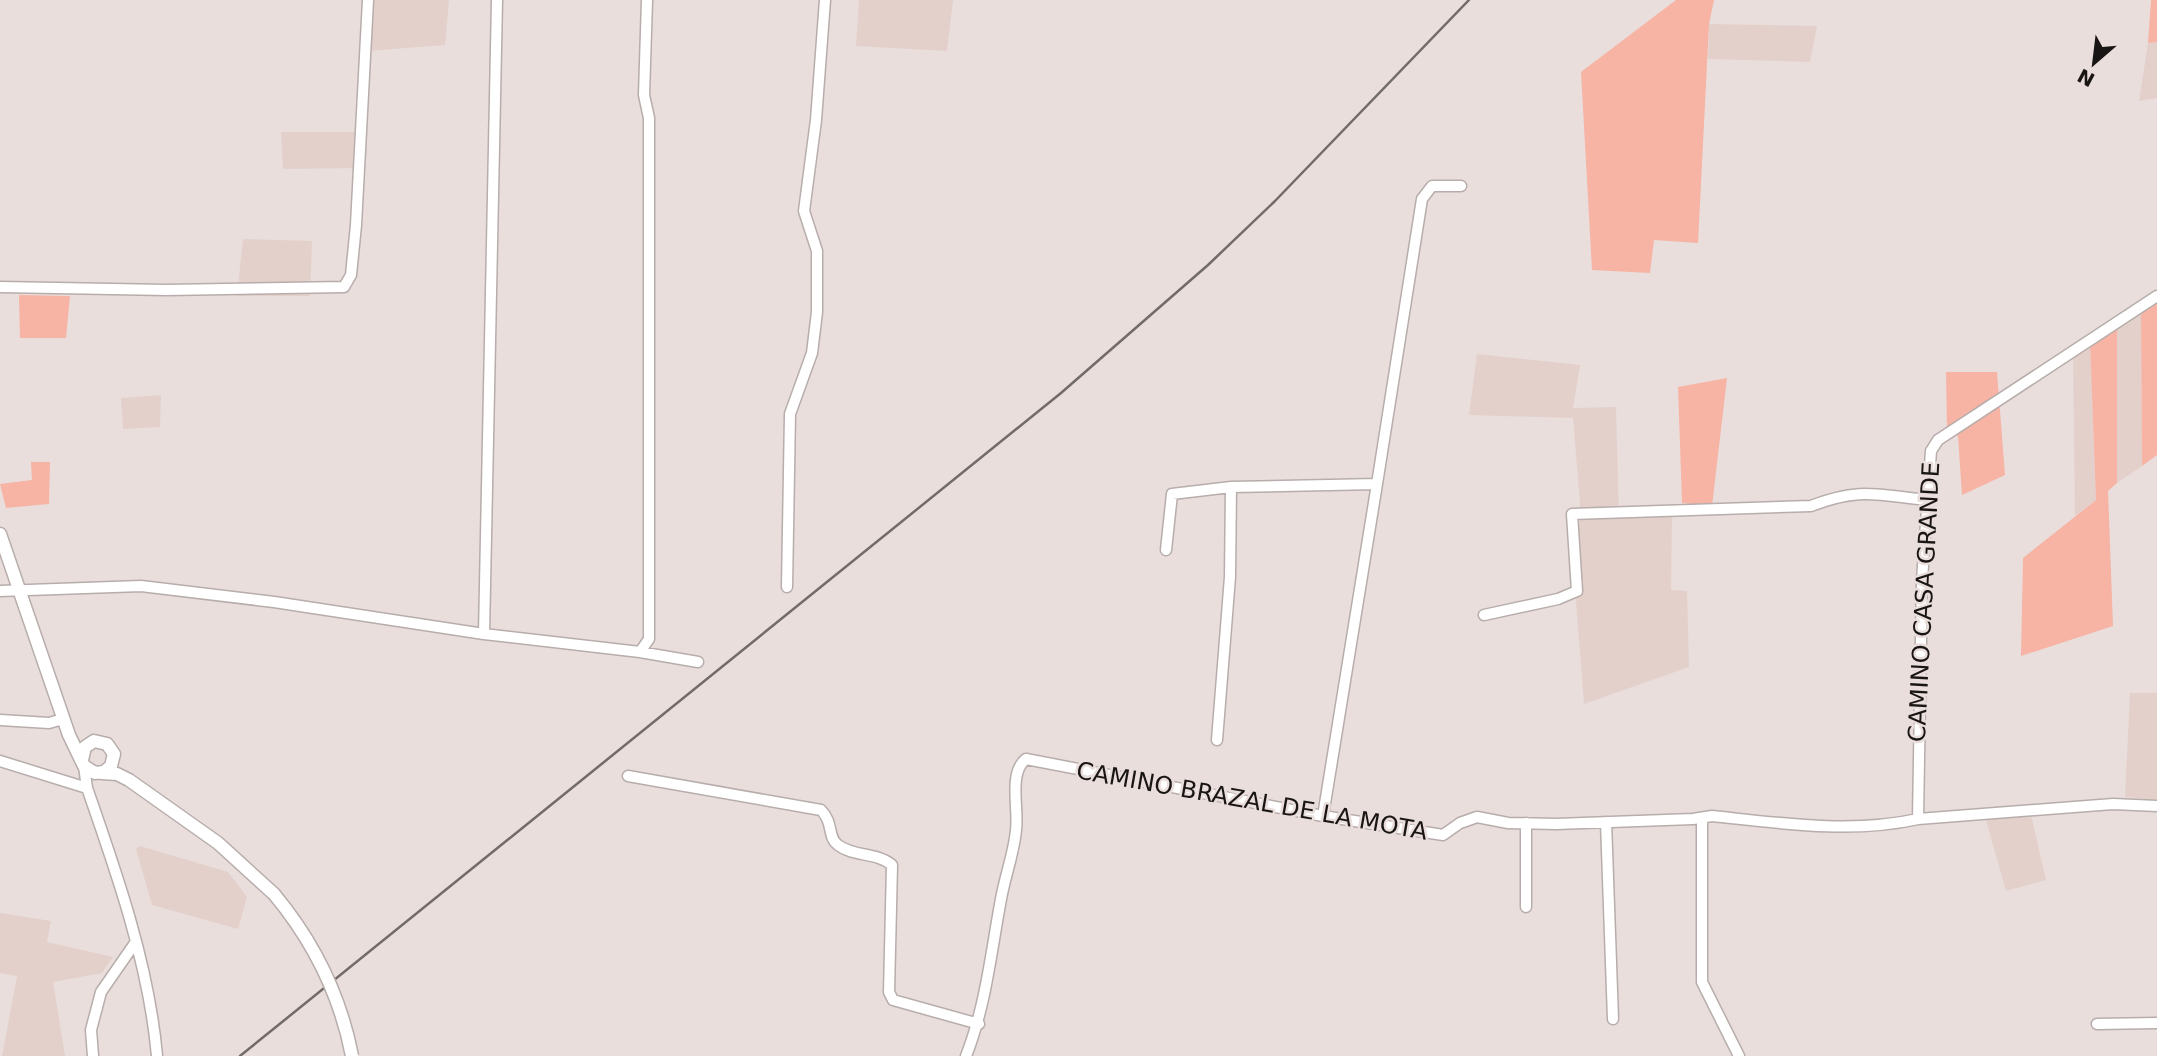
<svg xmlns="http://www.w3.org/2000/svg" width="2157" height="1056" font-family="'DejaVu Sans',sans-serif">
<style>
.built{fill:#e3d0cb}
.green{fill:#f7b3a4}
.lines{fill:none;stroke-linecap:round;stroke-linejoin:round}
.minor-casing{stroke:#b7adab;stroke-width:13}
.tertiary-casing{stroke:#b7adab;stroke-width:15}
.minor{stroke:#fff;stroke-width:10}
.tertiary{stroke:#fff;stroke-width:12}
.rail{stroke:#726b6a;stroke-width:2.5}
.tertiary-bridge-casing{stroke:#b7adab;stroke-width:15;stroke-linecap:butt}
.tertiary-bridge{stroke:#fff;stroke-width:12}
.labels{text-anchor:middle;stroke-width:5;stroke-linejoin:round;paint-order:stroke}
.street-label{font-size:24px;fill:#191514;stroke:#e9dedc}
</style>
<rect width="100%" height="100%" fill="#e9dedc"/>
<!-- built -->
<path class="built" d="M373,0H449L445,45L368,51Z
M859,0H953L947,51L856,46Z
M1709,24L1817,26L1810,62L1708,59Z
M2157,42V98L2139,101L2148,43Z
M281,132H356L353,150L367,149L364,168L283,169Z
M243,239L312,241L310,296H237Z
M2141,312L2142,466L2117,483V328Z
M2090,343L2096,500L2075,516L2073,355Z
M1477,354L1580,365L1573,408L1616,407L1619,517L1672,516L1671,590L1687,591L1689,667L1584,704L1576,601L1580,503L1573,418L1469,415Z
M161,395L160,427L123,429L121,398Z
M2130,693H2157V800L2125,797Z
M2031,815L2046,880L2006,891L1986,820Z
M140,846L228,872L247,897L238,929L152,905L136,849Z
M0,913L51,921L47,942L113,957L102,973L53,982L65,1056H2L17,976L0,973Z"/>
<!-- green -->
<path class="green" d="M1676,0H1714L1709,24L1698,243L1654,240L1650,273L1592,270L1581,72Z
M2151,0H2157V42L2148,43Z
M19,295L70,296L66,338H20Z
M2157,300V455L2142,466L2141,312Z
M2117,328V483L2108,491L2113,626L2021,656L2023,558L2096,500L2090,343Z
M1946,372H1997L2005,475L1962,495L1958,436L1947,429Z
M1727,378L1712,506L1682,503L1678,387Z
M31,462H50L49,504L6,508L0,484L32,480Z"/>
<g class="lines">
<!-- minor casing -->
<g class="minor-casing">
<path id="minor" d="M497,0L484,634L640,652L649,639V118L644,95L647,0
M0,287L167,290L344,287L351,275L356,225L368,0
M1377,484L1422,199L1432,186H1461
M1166,550L1172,494L1231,487
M787,587L790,414L812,353L817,312V251L804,211L816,120L825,0
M0,591L141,586L274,602L484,634
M1484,615L1558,599L1577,591L1572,514L1811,506C1860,487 1877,495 1927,500
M640,652L698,662
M0,720L49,723L63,719
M1217,740L1230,577L1231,487L1377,484L1323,816
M0,761L87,788
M84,766L87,788C117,874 149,965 157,1056
M628,776L821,810C834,823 827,837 838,845C853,857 877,852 892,865L889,992L893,1000L979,1024
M1702,818V982L1739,1056
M1918,819L1922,580L1931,451L1938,440L2157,296
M1606,822L1613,1019
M1526,907V823
M2097,1024L2157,1023
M93,1056L91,1030L101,992L135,943
M966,1056C986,1005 991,952 1001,899C1005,876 1014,853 1016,830C1019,809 1008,773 1026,759L1323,816L1443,835L1460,823L1477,817L1508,823L1556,824L1693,819L1712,816C1779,823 1851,834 1918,819L2113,804L2157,806"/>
</g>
<!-- tertiary casing -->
<g class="tertiary-casing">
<path id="tertiary" d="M0,534L69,735L84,766L95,773L104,772L111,766L114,754L107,744L94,741L85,747L82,760
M102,773L117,774L129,780L218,843L274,894"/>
</g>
<!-- minor -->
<use href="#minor" class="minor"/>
<!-- tertiary -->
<use href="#tertiary" class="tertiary"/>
<!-- rail -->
<path class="rail" d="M240,1056L1061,393L1208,265L1275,201L1469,0"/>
<!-- tertiary-bridge casing -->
<g class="tertiary-bridge-casing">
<path id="tertiary-bridge" d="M274,894C314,942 340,994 352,1056"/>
</g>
<!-- tertiary-bridge -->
<use href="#tertiary-bridge" class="tertiary-bridge"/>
</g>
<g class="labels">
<!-- street labels -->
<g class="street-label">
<text transform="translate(1924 602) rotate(-87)" y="8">CAMINO CASA GRANDE</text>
<text transform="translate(1252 801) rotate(10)" y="8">CAMINO BRAZAL DE LA MOTA</text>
</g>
</g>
<!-- north arrow -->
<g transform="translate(2094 63) rotate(208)" stroke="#e9dedc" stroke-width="5" paint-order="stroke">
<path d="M0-5L12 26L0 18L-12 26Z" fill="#191514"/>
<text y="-10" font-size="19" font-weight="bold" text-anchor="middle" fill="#191514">N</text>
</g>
</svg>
